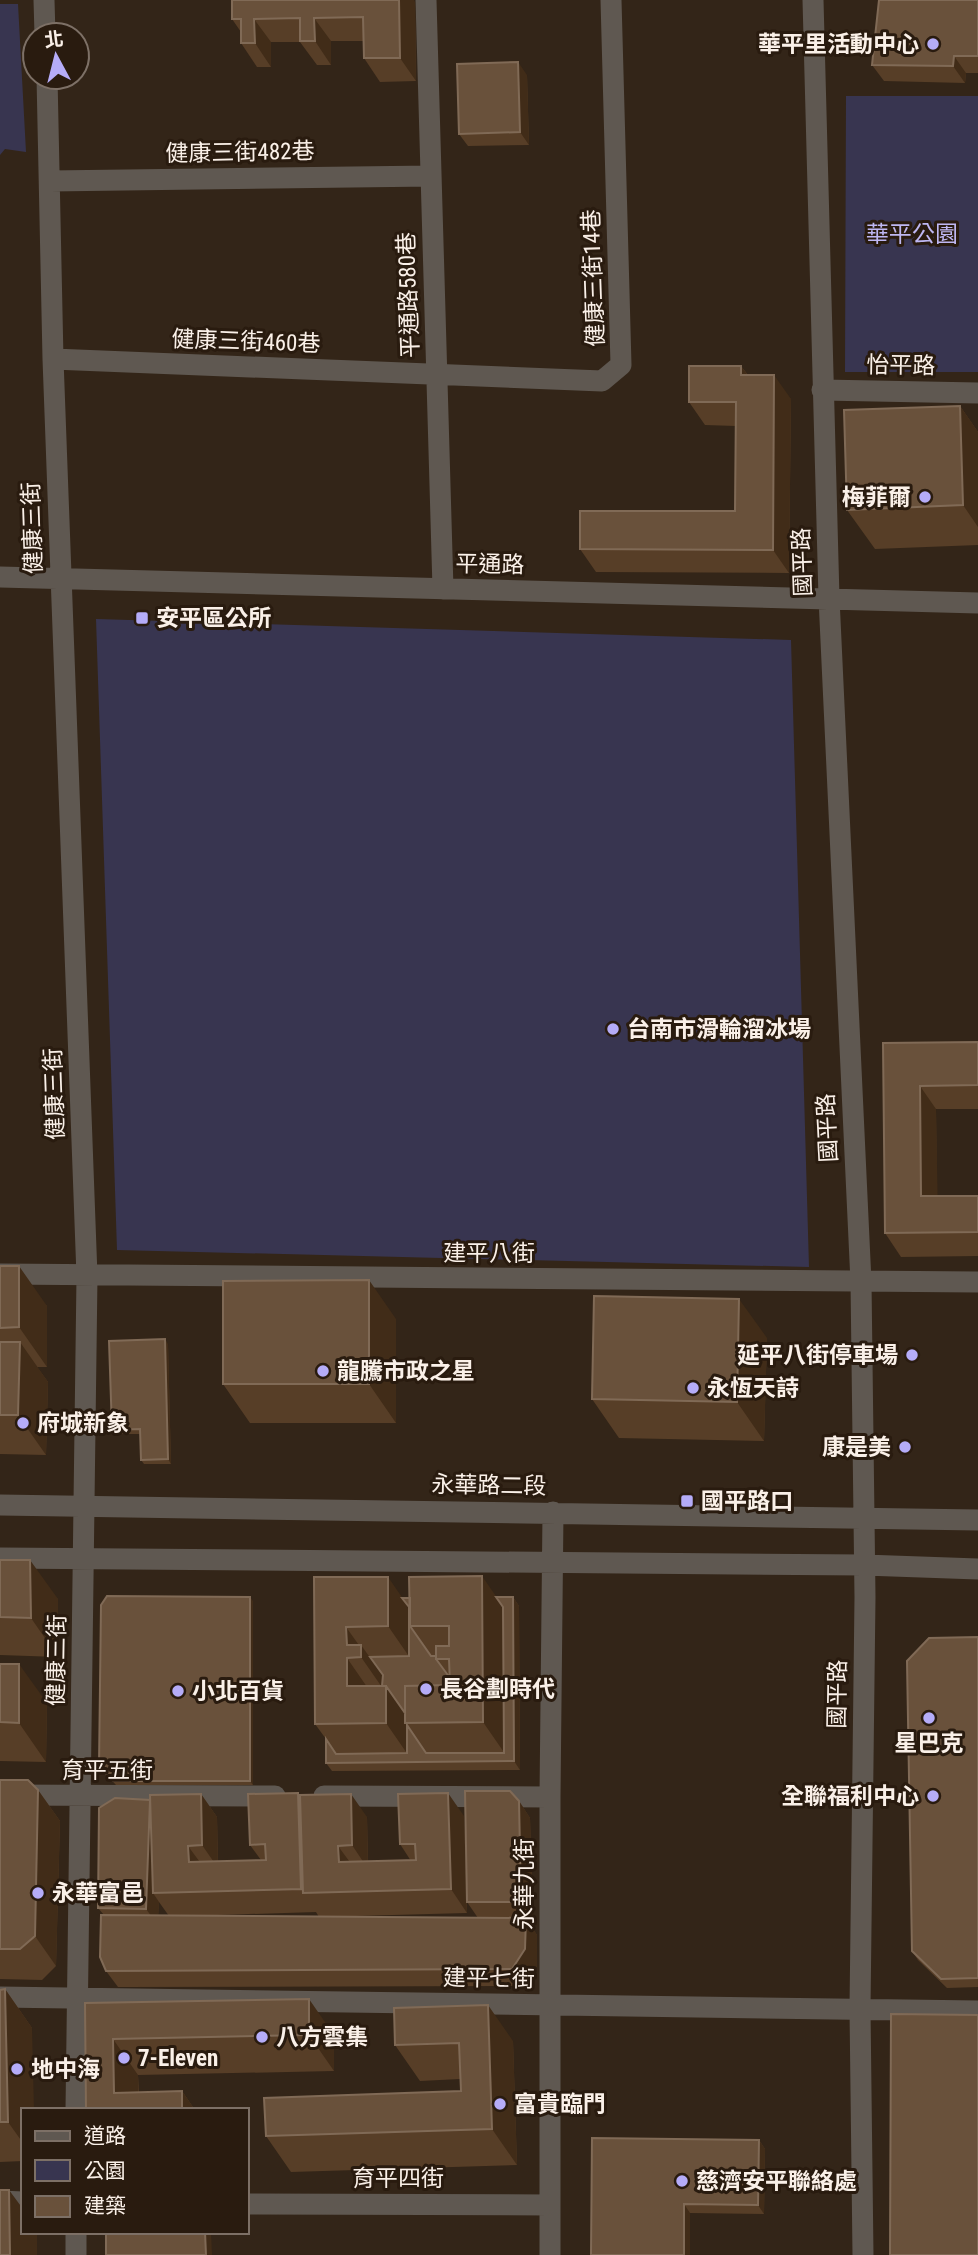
<svg xmlns="http://www.w3.org/2000/svg" width="978" height="2255" font-family="'Roboto Condensed','Noto Sans TC',sans-serif">
<style>
.green{fill:#383550}
.lines{fill:none;stroke-linecap:round;stroke-linejoin:round}
.minor{stroke:#5f5851;stroke-width:21}
.wall{fill:#573e27;fill-rule:evenodd}
.shaded-wall{fill:#412c18}
.building{fill:#69513b;stroke:#806a56;stroke-width:2}
.poi-dot{fill:#b5acf8;stroke:#291b0f;stroke-width:2.5}
.labels{text-anchor:middle;stroke-width:6;stroke-linejoin:round;paint-order:stroke}
.poi-label{font-size:23px;font-weight:bold;fill:#faf0e8;stroke:#291b0f;text-anchor:start}
.street-label{font-size:23px;fill:#faf0e8;stroke:#291b0f}
.park-label{font-size:23px;fill:#beb7f2;stroke:#291b0f}
</style>
<rect width="100%" height="100%" fill="#332518"/>
<!-- green -->
<path class="green" d="M0,4H18L26,152L5,149L0,155Z
M846,96H978V372H845Z
M96,619L791,640L809,1267L117,1250Z"/>
<g class="lines">
<!-- minor -->
<path class="minor" d="M44,0L45,35
M426,0L443,589
M813,0L829,598L861,1282L865,1597L860,2009L863,2255
M47,77L53,359L87,1276L76,2110
M50,181L431,176
M53,359L602,381L621,365L611,0
M822,390L978,393
M0,577L978,603
M0,1274L978,1282
M0,1505L978,1520
M0,1558L864,1565L978,1569
M0,1795L275,1796
M324,1796L550,1797
M0,1997L978,2011
M0,2201L23,2202
M247,2204L550,2205
M76,2255V2232
M550,2255V1797L553,1512"/>
</g>
<!-- wall -->
<path class="wall" d="M978,0V73H966L965,83L884,81L872,65Z
M415,2L416,81L380,82L364,58L363,41H331V65H317L300,42H271V67H257L241,43V32L232,19Z
M527,75L529,145L468,146L459,134Z
M741,366L748,375L791,399L789,573L596,572L580,549L735,511L736,426L705,425L689,402Z
M960,406L978,432V545L875,549L847,510Z
M978,1042V1109H936L937,1196H978V1256L901,1257L885,1233L883,1043Z
M0,1266L47,1306V1367H37L48,1382L46,1455L0,1454Z
M396,1319V1423H250L223,1384Z
M767,1338L764,1441L619,1438L592,1399Z
M168,1344L171,1464H144L141,1460L140,1434H115L112,1430Z
M0,1560L58,1599V1657L0,1655Z
M314,1577L402,1598L513,1597L519,1606L520,1770L332,1771L326,1763V1739L315,1724Z
M253,1601V1785H116L99,1767Z
M978,1637V1987L947,1988L918,1960L912,1951Z
M0,1664L47,1703L46,1762L0,1761Z
M0,1780L38,1790L60,1821L56,1966L42,1980L0,1979Z
M298,1793L300,1796L367,1817L368,1862L411,1861L400,1844L464,1816L467,1913L319,1917L316,1912L187,1916L478,1918L467,1902L519,1801L530,1818L533,1919H526L537,1935V1966L524,1986L118,1987L106,1971L104,1915L98,1908L150,1800L201,1794L217,1817L218,1862L261,1860L250,1845ZM159,1902L169,1916H158Z
M5,1989L32,2028L23,2110V2161L0,2162V1990Z
M85,2003L334,2035V2071L138,2075L139,2092L182,2091L195,2110H86Z
M513,2041L517,2165L291,2172L266,2136L461,2091L460,2079L420,2081L395,2045Z
M759,2140L765,2149L764,2214L690,2213V2255H591Z"/>
<!-- shaded-wall -->
<path class="shaded-wall" d="M399,0H414L415,2L416,81L400,58Z
M314,18L331,41V65L315,41Z
M254,19L271,42V67L255,43Z
M954,56L966,73L965,83L953,66Z
M518,62L527,75L529,145L520,132Z
M741,366L758,389L741,375Z
M774,375L791,399L789,573L773,550Z
M960,406L978,432V527L963,505Z
M920,1086L936,1109L938,1219L921,1196Z
M19,1266L47,1306V1367L19,1327Z
M369,1280L396,1319V1423L369,1384Z
M739,1299L767,1338L764,1441L737,1402Z
M165,1339L168,1344L171,1464L168,1459Z
M20,1342L48,1382L46,1455L18,1415Z
M30,1560L58,1599V1657L31,1618Z
M482,1576L509,1615L510,1761L483,1722Z
M388,1577L415,1616L410,1626L415,1665L388,1626Z
M250,1597L253,1601V1785L250,1781Z
M513,1597L519,1606L520,1770L514,1761Z
M346,1627L361,1648V1645L389,1684L412,1723H405L413,1734V1762L386,1723V1693L361,1657L347,1645Z
M347,1658L374,1697L347,1686Z
M19,1664L47,1703L46,1762L19,1723Z
M38,1790L60,1821L56,1966L35,1936Z
M298,1793L314,1816L304,1893L301,1889Z
M448,1793L464,1816L467,1913L451,1889Z
M201,1794L217,1817L218,1868L202,1845Z
M351,1794L367,1817L368,1869L352,1845Z
M150,1800L153,1893L159,1902L158,1925L146,1909Z
M519,1801L530,1818L533,1919L521,1902Z
M188,1846L205,1869L189,1862Z
M338,1846L355,1869L339,1862Z
M526,1918L537,1935V1966L524,1986L512,1969Z
M5,1989L32,2028L34,2110H23V2143L8,2122Z
M309,1999L334,2035V2071L309,2035Z
M488,2005L513,2041L517,2165L492,2129Z
M113,2039L138,2075L139,2110L114,2093Z
M182,2091L195,2110H182Z
M759,2140L765,2149L764,2214L758,2205Z
M9,2190L23,2209V2232H37V2255H10Z
M684,2204L690,2213V2255H684Z
M205,2232H211L212,2255H206Z"/>
<!-- building -->
<path class="building" d="M232,0H399L400,58H364L363,17L314,18L315,41H300V18L254,19L255,43H241V19H232Z
M879,0H978V56H954L953,66L872,65Z
M518,62L520,132L459,134L457,64Z
M689,366H741V375H774L773,550L580,549V511H735L736,402H689Z
M960,406L963,505L847,510L844,410Z
M978,1042V1085L920,1086L921,1196H978V1232L885,1233L883,1043Z
M0,1266H19V1327L0,1328Z
M369,1280V1384H223V1281Z
M594,1296L739,1299L737,1402L592,1399Z
M165,1339L168,1459L141,1460L140,1429L112,1430L109,1341Z
M0,1342H20L18,1415H0Z
M0,1560H30L31,1618L0,1617Z
M482,1576L483,1722L405,1723V1686L450,1685L449,1659H436V1646H449V1626H410L409,1577Z
M314,1577H388V1626L346,1627L347,1645H361V1657L347,1658V1686H386V1723L315,1724Z
M107,1596L250,1597V1781H113L99,1767L101,1605Z
M496,1597H513L514,1761L326,1763V1739L336,1754L407,1753V1725L426,1753H504L503,1607Z
M402,1598H410V1626L431,1656H436V1659L450,1678V1685L405,1686V1713L386,1686H382L383,1675L370,1657L409,1656V1607Z
M978,1637V1978L941,1979L912,1951L907,1661L929,1638Z
M0,1664H19V1723L0,1722Z
M0,1780H28L38,1790L35,1936L20,1949H0Z
M465,1791H510L519,1801L521,1902H467Z
M298,1793L301,1889L153,1893L150,1795L201,1794L202,1845L188,1846L189,1862L266,1860L265,1844L250,1845L248,1794Z
M448,1793L451,1889L303,1893L300,1795L351,1794L352,1845L338,1846L339,1862L416,1860L415,1844H400L398,1794Z
M115,1798L150,1800L146,1909L98,1908L99,1808Z
M101,1915L526,1918L525,1949L512,1969L106,1971L100,1957Z
M5,1989L8,2122H0V1990Z
M309,1999V2035L113,2039L114,2093L182,2091V2110H86L85,2003Z
M488,2005L492,2129L266,2136L264,2098L461,2091L459,2043L395,2045L394,2008Z
M891,2014L978,2015V2255H890Z
M592,2138L759,2140L758,2205L684,2204V2255H591Z
M0,2190H9L10,2255H0Z
M106,2232H205L206,2255H106Z"/>
<!-- markers -->
<g class="poi-dot">
<circle cx="933" cy="44" r="7"/>
<circle cx="925" cy="497" r="7"/>
<rect x="135" y="611" width="14" height="14" rx="3.5"/>
<circle cx="613" cy="1029" r="7"/>
<circle cx="912" cy="1355" r="7"/>
<circle cx="323" cy="1371" r="7"/>
<circle cx="693" cy="1388" r="7"/>
<circle cx="23" cy="1423" r="7"/>
<circle cx="905" cy="1447" r="7"/>
<rect x="680" y="1494" width="14" height="14" rx="3.5"/>
<circle cx="426" cy="1689" r="7"/>
<circle cx="178" cy="1691" r="7"/>
<circle cx="929" cy="1718" r="7"/>
<circle cx="933" cy="1796" r="7"/>
<circle cx="38" cy="1893" r="7"/>
<circle cx="262" cy="2037" r="7"/>
<circle cx="124" cy="2058" r="7"/>
<circle cx="17" cy="2069" r="7"/>
<circle cx="500" cy="2104" r="7"/>
<circle cx="682" cy="2181" r="7"/>
</g>
<g class="labels">
<!-- poi labels -->
<g class="poi-label">
<text x="919" y="52" text-anchor="end">華平里活動中心</text>
<text x="911" y="505" text-anchor="end">梅菲爾</text>
<text x="156" y="626">安平區公所</text>
<text x="627" y="1037">台南市滑輪溜冰場</text>
<text x="898" y="1363" text-anchor="end">延平八街停車場</text>
<text x="337" y="1379">龍騰市政之星</text>
<text x="707" y="1396">永恆天詩</text>
<text x="37" y="1431">府城新象</text>
<text x="891" y="1455" text-anchor="end">康是美</text>
<text x="701" y="1509">國平路口</text>
<text x="440" y="1697">長谷劃時代</text>
<text x="192" y="1699">小北百貨</text>
<text x="929" y="1751" text-anchor="middle">星巴克</text>
<text x="919" y="1804" text-anchor="end">全聯福利中心</text>
<text x="52" y="1901">永華富邑</text>
<text x="276" y="2045">八方雲集</text>
<text x="138" y="2066">7-Eleven</text>
<text x="31" y="2077">地中海</text>
<text x="514" y="2112">富貴臨門</text>
<text x="696" y="2189">慈濟安平聯絡處</text>
</g>
<!-- street labels -->
<g class="street-label">
<text transform="translate(240 152) rotate(-1)" y="8">健康三街482巷</text>
<text transform="translate(593 278) rotate(-92)" y="8">健康三街14巷</text>
<text transform="translate(408 295) rotate(-92)" y="8">平通路580巷</text>
<text transform="translate(246 341) rotate(2)" y="8">健康三街460巷</text>
<text transform="translate(901 365) rotate(1)" y="8">怡平路</text>
<text transform="translate(32 528) rotate(-92)" y="8">健康三街</text>
<text transform="translate(802 562) rotate(-92)" y="8">國平路</text>
<text transform="translate(490 564) rotate(1)" y="8">平通路</text>
<text transform="translate(54 1094) rotate(-92)" y="8">健康三街</text>
<text transform="translate(827 1128) rotate(-93)" y="8">國平路</text>
<text x="489" y="1261">建平八街</text>
<text transform="translate(489 1485) rotate(1)" y="8">永華路二段</text>
<text transform="translate(56 1660) rotate(-89)" y="8">健康三街</text>
<text transform="translate(837 1694) rotate(-89)" y="8">國平路</text>
<text x="107" y="1778">育平五街</text>
<text transform="translate(524 1884) rotate(-90)" y="8">永華九街</text>
<text transform="translate(489 1978) rotate(1)" y="8">建平七街</text>
<text x="398" y="2186">育平四街</text>
</g>
<!-- park labels -->
<g class="park-label">
<text x="912" y="242">華平公園</text>
</g>
</g>
<!-- legend -->
<rect x="21" y="2108" width="228" height="126" fill="#291b0f" stroke="#7d7066" stroke-width="2"/>
<rect x="35" y="2131" width="35" height="10" fill="#5f5851" stroke="#7d7066" stroke-width="2"/>
<text x="84" y="2143" font-size="21" fill="#faf0e8">道路</text>
<rect x="35" y="2160" width="35" height="21" fill="#383550" stroke="#7d7066" stroke-width="2"/>
<text x="84" y="2178" font-size="21" fill="#faf0e8">公園</text>
<rect x="35" y="2196" width="35" height="21" fill="#69513b" stroke="#7d7066" stroke-width="2"/>
<text x="84" y="2213" font-size="21" fill="#faf0e8">建築</text>
<!-- north arrow -->
<g transform="translate(56 56) rotate(353)"><circle r="33" fill="#291b0f" stroke="#7d7066" stroke-width="2"/>
<path d="M0-5L12 26L0 18L-12 26Z" fill="#b5acf8"/>
<text y="-10" font-size="19" font-weight="bold" text-anchor="middle" fill="#faf0e8">北</text>
</g>
</svg>
